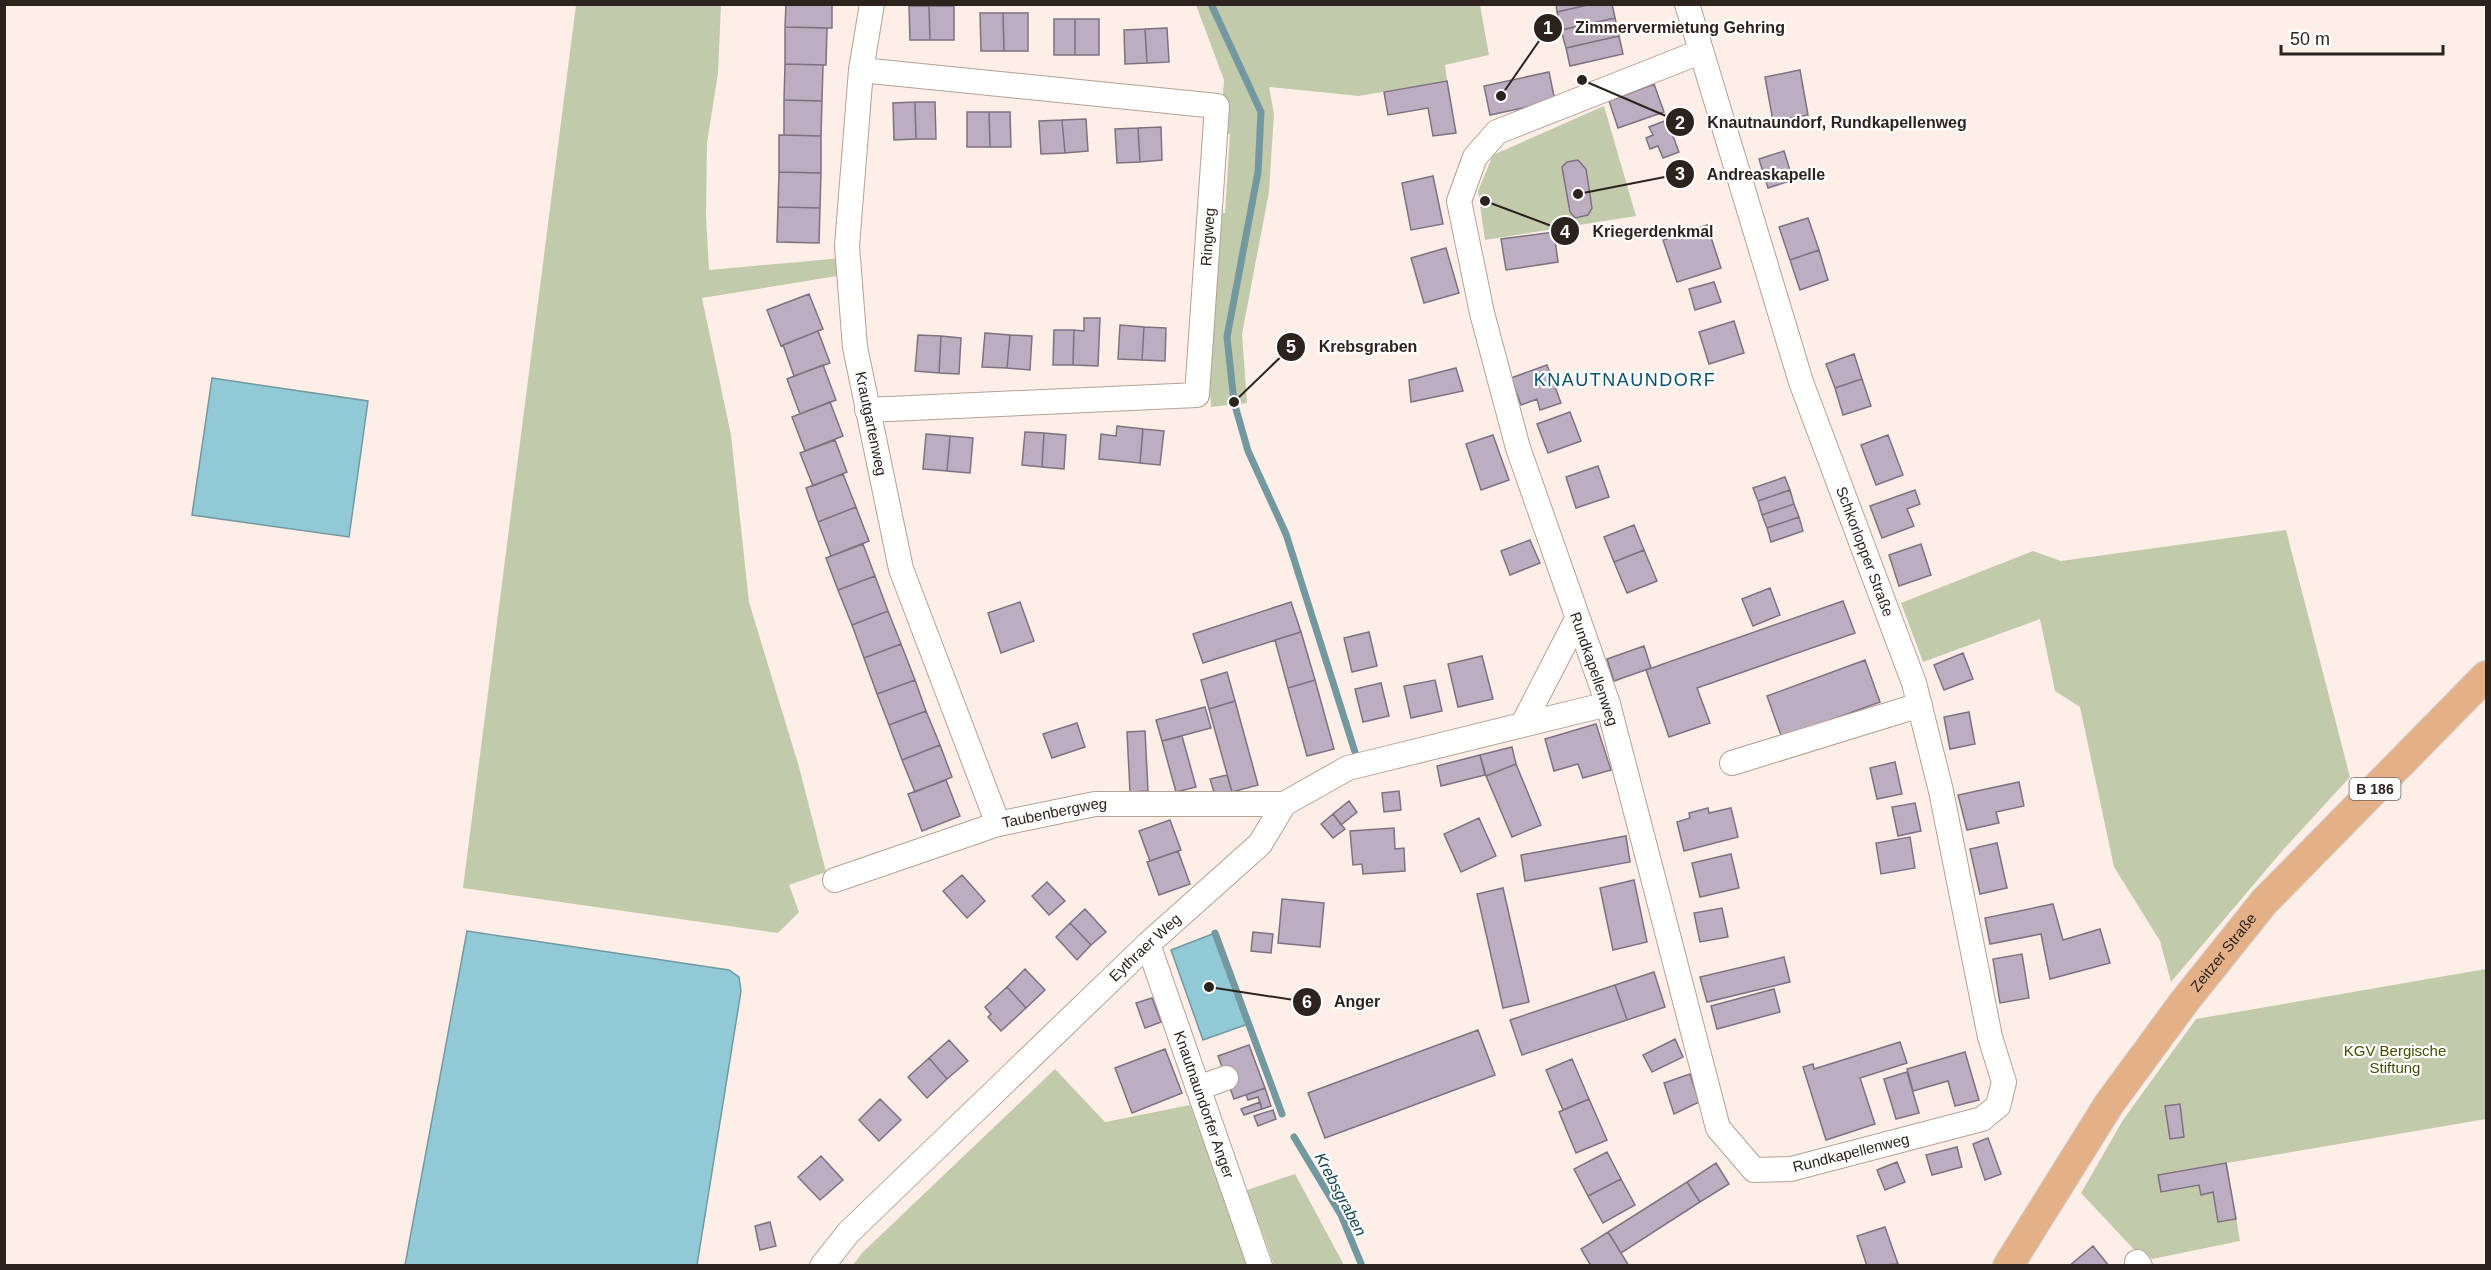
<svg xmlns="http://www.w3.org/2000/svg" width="2491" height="1270" font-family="Arial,sans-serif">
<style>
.green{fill:#c2caac}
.water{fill:#91cad6;stroke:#73989f;stroke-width:1.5}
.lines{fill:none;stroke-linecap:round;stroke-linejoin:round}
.stream{stroke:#73989f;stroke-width:7}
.building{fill:#bcadc0;stroke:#7e7182;stroke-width:1.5}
.minor-casing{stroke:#b5a094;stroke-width:26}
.major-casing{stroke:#d5d3d2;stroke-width:32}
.minor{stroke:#fff;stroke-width:24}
.major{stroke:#e4b087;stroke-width:30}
.labels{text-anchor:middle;stroke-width:4.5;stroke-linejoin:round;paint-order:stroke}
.shield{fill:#fff;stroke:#6b6562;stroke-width:1.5}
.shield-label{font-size:14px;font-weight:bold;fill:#2c231f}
.street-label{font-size:15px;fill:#2c231f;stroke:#fff}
.park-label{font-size:15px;fill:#424d02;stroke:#fff}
.water-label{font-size:16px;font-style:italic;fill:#12454f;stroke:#fff}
.quarter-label{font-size:18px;letter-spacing:1.5px;fill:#08506d;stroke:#fff}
.leader{fill:none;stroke:#2c231f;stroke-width:2}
.callout-dot{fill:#2c231f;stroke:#fff;stroke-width:2}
.mark-label{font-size:18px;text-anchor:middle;font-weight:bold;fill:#fff}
.callout-label{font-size:16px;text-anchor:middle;font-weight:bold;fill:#2c231f;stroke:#fff;stroke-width:4.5;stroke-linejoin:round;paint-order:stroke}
</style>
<rect width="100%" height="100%" fill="#fdefe7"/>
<!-- green -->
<path class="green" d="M576,5H721L718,73L707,143L706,216L709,270L842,258L843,275L702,298L731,435L749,602L799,767L826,872L789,885L799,912L778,933L463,888Z
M1196,5H1480L1489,55L1445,65L1447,81L1359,96L1269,87L1274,114L1269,192L1242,334L1247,403L1211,407L1207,335L1215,213H1225L1230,134L1220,133L1224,80Z
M1604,106L1636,216L1485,240L1478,191L1493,155Z
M2286,530L2350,777L2283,850L2171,982L2160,941L2114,867L2080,707L2055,691L2040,619L1923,662L1901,603L2033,551L2061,561Z
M2486,969V1119L2227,1163L2240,1241L2152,1259L2147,1254L2140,1256L2081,1193L2123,1120L2196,1019Z
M1055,1069L1105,1122L1190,1105L1249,1265L852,1266L862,1253Z
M1295,1174L1344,1265H1274L1247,1190Z"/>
<!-- water -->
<path class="water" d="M212,378L368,401L349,537L192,515Z
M467,931L729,970L739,977L741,991L697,1265H405Z
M1215,933L1248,1024L1203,1040L1171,950Z"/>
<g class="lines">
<!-- stream -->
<path class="stream" d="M1211,4L1261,112L1258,172L1227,337L1234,402L1248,451L1286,534L1355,752
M1215,933L1282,1114
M1294,1137L1341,1215L1362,1266"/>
</g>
<!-- building -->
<path class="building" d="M786,4H832V28L785,27Z
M1556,4H1592L1557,12Z
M1592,4H1612L1615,18L1561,30L1557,12Z
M909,6H929L930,40H910Z
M929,6H954V40H930Z
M980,13H1003L1004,51H981Z
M1003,13H1028V51H1004Z
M1615,18L1619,36L1566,48L1561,30Z
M1054,19H1075V55H1054Z
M1075,19H1099V55H1075Z
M785,27L827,28L826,65L785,64Z
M1167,28L1169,62L1147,63L1145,29Z
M1145,29L1147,63L1125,64L1124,30Z
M1619,36L1623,54L1570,66L1566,48Z
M785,64L823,65L822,101L784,100Z
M1800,70L1808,115L1773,121L1765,77Z
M1549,72L1555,101L1490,115L1484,86Z
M1447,81L1456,133L1433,136L1428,108L1388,115L1384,92Z
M1654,84L1664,112L1618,128L1609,101Z
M784,100L822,101L821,136L784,135Z
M915,102H935L936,139H916Z
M915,102L916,139L894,140L893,103Z
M967,112H989L990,147H967Z
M989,112H1010L1011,147H990Z
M1086,119L1088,151L1065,153L1062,120Z
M1062,120L1065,153L1041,154L1039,121Z
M1667,120L1679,152L1663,158L1658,146L1650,149L1646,138L1653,135L1649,127Z
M1161,127L1162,160L1140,162L1138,128Z
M1138,128L1140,162L1117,163L1115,129Z
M779,135L821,136V173L779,172Z
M1784,151L1793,180L1768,188L1759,159Z
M1578,160L1586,169L1592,208L1588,215L1575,218L1570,212L1562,167L1567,162Z
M779,172L821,173L820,208L778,207Z
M1433,176L1443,224L1411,230L1402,183Z
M778,207L820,208L819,243L777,242Z
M1808,218L1819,250L1790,260L1779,227Z
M1707,225L1721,268L1677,282L1663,240Z
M1554,232L1558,262L1506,270L1501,239Z
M1446,248L1459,293L1424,303L1411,258Z
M1819,250L1828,280L1800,290L1790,260Z
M1714,282L1721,302L1695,310L1689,289Z
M809,294L823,329L781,346L767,310Z
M1084,318H1100L1098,366L1073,365L1074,330L1084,331Z
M1734,321L1744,353L1709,364L1699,332Z
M1120,325L1144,327L1142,360L1118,359Z
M1144,327L1166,328L1165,361L1142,360Z
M1054,330H1074L1073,365H1053Z
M818,331L830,363L794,376L783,345Z
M985,333L1010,335L1007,368L982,367Z
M918,335L941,336L939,373L915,371Z
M1010,335L1032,336L1030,370L1007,368Z
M941,336L961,338L959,374L939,373Z
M1854,354L1862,379L1835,388L1826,364Z
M823,365L836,400L800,414L787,379Z
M1547,365L1561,403L1540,410L1537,399L1521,405L1511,378Z
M1456,368L1463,391L1411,402L1409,380Z
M1862,379L1871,406L1843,415L1835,388Z
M830,402L843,436L805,451L792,417Z
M1570,412L1581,441L1548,453L1537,424Z
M1117,426L1143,429L1140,463L1099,459L1101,434L1116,436Z
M1143,429L1164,431L1160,465L1140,463Z
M1025,432L1044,433L1042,467L1022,465Z
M1044,433L1066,435L1064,469L1042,467Z
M926,434L950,436L947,471L923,469Z
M1493,435L1509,480L1481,490L1466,444Z
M1888,435L1903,475L1876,485L1861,445Z
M950,436L973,438L970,473L947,471Z
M835,440L847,472L813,486L800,453Z
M1598,466L1609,497L1576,508L1566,477Z
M843,474L856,507L818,522L806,488Z
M1785,477L1790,490L1758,501L1753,488Z
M1790,490L1794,504L1762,515L1758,501Z
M1915,490L1920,504L1907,509L1914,526L1882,538L1870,506Z
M1794,504L1799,517L1767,528L1762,515Z
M856,507L869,541L831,556L818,522Z
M1799,517L1803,531L1771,542L1767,528Z
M1634,525L1644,550L1614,562L1604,537Z
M1530,540L1540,563L1510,575L1501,551Z
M863,544L875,576L838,590L826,558Z
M1921,544L1931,575L1899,586L1889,555Z
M1644,550L1657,581L1627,593L1614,562Z
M875,576L888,611L852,625L838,590Z
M1770,588L1780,615L1753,626L1742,599Z
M1843,601L1855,633L1697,688L1710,723L1669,737L1646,670Z
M1020,602L1034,641L1001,653L988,613Z
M1291,602L1301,632L1203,663L1193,634Z
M888,611L901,644L864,658L852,625Z
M1301,632L1315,680L1288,688L1275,640Z
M1369,632L1377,666L1352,672L1344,638Z
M901,644L915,680L877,694L864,658Z
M1644,646L1651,668L1614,681L1607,659Z
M1963,653L1973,679L1944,690L1934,665Z
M1482,656L1493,699L1458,707L1448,664Z
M1865,660L1880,702L1782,738L1767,696Z
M1227,672L1235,701L1209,709L1201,680Z
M915,680L926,711L889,725L877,694Z
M1315,680L1334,749L1307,756L1288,688Z
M1435,680L1442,711L1411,718L1404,686Z
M1381,683L1389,716L1363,722L1355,689Z
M1235,701L1258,785L1232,792L1209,709Z
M1205,707L1211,728L1162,741L1156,720Z
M926,711L940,745L902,760L889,725Z
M1969,712L1975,744L1950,749L1944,717Z
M1077,723L1085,747L1052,758L1043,734Z
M1596,724L1611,770L1583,778L1578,764L1554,771L1545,739Z
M1145,731L1148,791L1130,792L1127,732Z
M1182,736L1196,787L1176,792L1162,741Z
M940,745L952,777L915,792L902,760Z
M1512,747L1516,764L1486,776L1480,755Z
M1480,755L1485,775L1441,786L1437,766Z
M1895,762L1902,794L1877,799L1870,768Z
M1516,764L1541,825L1512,837L1486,776Z
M1227,775L1232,792H1214L1210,779Z
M946,780L960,816L922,831L908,794Z
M2019,782L2024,806L1996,812L1999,823L1967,830L1958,795Z
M1399,791L1401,810L1384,812L1382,793Z
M1349,801L1357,812L1341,825L1333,814Z
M1915,803L1921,831L1898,836L1892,807Z
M1708,808L1709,813L1731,808L1738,837L1684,851L1677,822L1690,818L1689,813Z
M1333,814L1345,829L1333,838L1321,824Z
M1479,818L1496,856L1461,872L1444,834Z
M1170,820L1181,850L1150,861L1139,831Z
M1394,828L1395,849L1404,848L1405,871L1363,874L1362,864L1353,865L1350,831Z
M1626,836L1630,862L1525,881L1521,855Z
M1910,837L1915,868L1881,874L1876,843Z
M1997,843L2007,888L1980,894L1970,849Z
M1178,851L1190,884L1159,895L1147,862Z
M1731,854L1739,888L1700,897L1692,863Z
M962,875L985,901L967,918L943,891Z
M1634,880L1647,942L1613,950L1600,888Z
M1047,882L1065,901L1049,915L1032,896Z
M1503,888L1529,1002L1503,1008L1477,894Z
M1282,899L1324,903L1320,947L1278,943Z
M2053,904L2063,940L2100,929L2110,963L2050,979L2041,934L1990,944L1985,918Z
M1722,908L1728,937L1700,942L1694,913Z
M1085,909L1106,932L1091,945L1070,923Z
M1070,923L1091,945L1077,960L1056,937Z
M1253,932L1273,934L1271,953L1251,951Z
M2022,954L2029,998L2000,1003L1993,959Z
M1784,957L1790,982L1707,1002L1700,977Z
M1025,969L1045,990L1026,1008L1007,987Z
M1654,972L1665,1007L1627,1020L1615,985Z
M1615,985L1627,1020L1522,1055L1510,1020Z
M1007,987L1026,1008L1001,1031L988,1017L991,1014L985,1007Z
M1774,989L1780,1012L1717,1029L1711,1006Z
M1152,998L1161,1022L1145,1028L1136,1003Z
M1478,1030L1495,1075L1325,1138L1308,1093Z
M1675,1039L1683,1057L1652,1072L1643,1055Z
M949,1040L968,1061L947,1079L929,1058Z
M1900,1042L1907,1063L1860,1078L1875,1124L1826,1140L1803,1067L1813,1064L1814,1069Z
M1249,1045L1265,1088L1234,1099L1218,1056Z
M1165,1049L1182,1093L1132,1113L1115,1068Z
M1965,1052L1979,1100L1955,1106L1948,1081L1913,1091L1907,1069Z
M929,1058L947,1079L927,1098L908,1077Z
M1572,1059L1589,1099L1563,1110L1546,1070Z
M1907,1072L1919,1113L1896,1119L1884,1079Z
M1690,1074L1699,1102L1674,1114L1664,1083Z
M1265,1088L1271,1106L1262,1109L1258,1097L1248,1100L1246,1095Z
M880,1099L901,1120L879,1141L859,1120Z
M1589,1099L1607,1140L1576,1153L1559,1112Z
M1260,1102L1262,1109L1244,1115L1241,1109Z
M2180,1104L2184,1137L2170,1139L2165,1106Z
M1273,1110L1276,1119L1258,1126L1254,1116Z
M1988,1138L2001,1174L1985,1180L1973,1144Z
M1957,1147L1962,1167L1932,1175L1926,1155Z
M1607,1152L1621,1179L1588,1196L1574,1169Z
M821,1156L843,1180L820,1200L798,1177Z
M1897,1162L1905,1182L1885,1190L1877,1170Z
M1716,1163L1729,1184L1700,1202L1687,1182Z
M2226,1163L2236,1219L2218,1222L2213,1192L2201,1195L2199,1185L2161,1192L2158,1175Z
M1621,1179L1635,1205L1603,1223L1588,1196Z
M1687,1182L1700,1202L1621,1253L1608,1232Z
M770,1222L776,1246L760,1250L755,1226Z
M1885,1227L1898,1264L1867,1266L1857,1236Z
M1608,1232L1621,1253L1629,1266H1591L1581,1249Z
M2093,1246L2109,1266H2069Z"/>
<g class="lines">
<!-- minor casing -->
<g class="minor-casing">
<g id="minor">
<path id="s1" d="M872,4L861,70L847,246L855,347L901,569L998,824"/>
<path id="s2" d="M1687,4L1801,382L1914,683L1941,791L1990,1037L2004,1082L1998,1106L1982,1119L1791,1169L1754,1170L1718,1128L1608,704L1518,448L1482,313L1459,201L1475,157L1497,132L1700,52"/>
<path d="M861,70L1217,106L1197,395L867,410"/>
<path d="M1523,724L1577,619"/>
<path d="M1732,763L1920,705"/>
<path id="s3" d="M835,880L998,824L1095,804H1284"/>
<path id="s4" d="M1148,944L1260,1266"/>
<path d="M1198,1088L1226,1078"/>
<path d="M2137,1262L2140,1266"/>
<path id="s5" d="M822,1266L849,1232L1148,944L1260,844L1284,804L1348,768L1608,704"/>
</g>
</g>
<!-- major casing -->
<g class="major-casing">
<g id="major">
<path id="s6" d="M2008,1266L2109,1104L2184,1002L2264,902L2486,676"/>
</g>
</g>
<!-- minor -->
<use href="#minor" class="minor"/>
<!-- major -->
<use href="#major" class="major"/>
</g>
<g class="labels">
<!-- shield labels -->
<rect class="shield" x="2349.5" y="778" width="51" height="22" rx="4.5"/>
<g class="shield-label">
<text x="2375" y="794">B 186</text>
</g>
<!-- street labels -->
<g class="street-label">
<text transform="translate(1208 237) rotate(-86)" y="5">Ringweg</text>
<text dy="5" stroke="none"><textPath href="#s1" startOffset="423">Krautgartenweg</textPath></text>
<text dy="5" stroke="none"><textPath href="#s2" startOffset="576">Schkorlopper Straße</textPath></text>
<text transform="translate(1594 669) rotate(71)" y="5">Rundkapellenweg</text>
<text dy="5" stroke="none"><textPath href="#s3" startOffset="230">Taubenbergweg</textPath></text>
<text dy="5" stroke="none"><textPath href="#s5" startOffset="454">Eythraer Weg</textPath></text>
<text dy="5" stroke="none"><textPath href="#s6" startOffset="381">Zeitzer Straße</textPath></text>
<text dy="5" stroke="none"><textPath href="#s4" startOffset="170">Knautnaundorfer Anger</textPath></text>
<text transform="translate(1851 1153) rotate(-14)" y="5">Rundkapellenweg</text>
</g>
<!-- park labels -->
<g class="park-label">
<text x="2395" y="1056">KGV Bergische<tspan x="2395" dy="17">Stiftung</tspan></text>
</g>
<!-- water labels -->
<g class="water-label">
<text transform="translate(1341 1194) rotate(62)" y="6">Krebsgraben</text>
</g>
<!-- quarter labels -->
<g class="quarter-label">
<text x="1625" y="386">KNAUTNAUNDORF</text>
</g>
</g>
<!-- callouts -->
<path class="leader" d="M1501 96L1548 28M1582 80L1680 122M1578 194L1680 174M1485 201L1565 231M1234 402L1291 347M1209 987L1307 1002"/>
<g class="callout-dot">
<circle cx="1501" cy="96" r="6"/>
<circle cx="1582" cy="80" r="6"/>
<circle cx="1578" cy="194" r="6"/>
<circle cx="1485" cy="201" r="6"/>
<circle cx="1234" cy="402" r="6"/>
<circle cx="1209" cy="987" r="6"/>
<circle cx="1548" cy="28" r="15"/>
<circle cx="1680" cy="122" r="15"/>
<circle cx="1680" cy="174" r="15"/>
<circle cx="1565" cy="231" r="15"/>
<circle cx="1291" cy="347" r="15"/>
<circle cx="1307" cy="1002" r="15"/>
</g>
<g class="mark-label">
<text x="1548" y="34">1</text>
<text x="1680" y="129">2</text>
<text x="1680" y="180">3</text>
<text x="1565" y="238">4</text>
<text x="1291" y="353">5</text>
<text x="1307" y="1008">6</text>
</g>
<g class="callout-label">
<text x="1680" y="33">Zimmervermietung Gehring</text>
<text x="1837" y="128">Knautnaundorf, Rundkapellenweg</text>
<text x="1766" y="180">Andreaskapelle</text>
<text x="1653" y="237">Kriegerdenkmal</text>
<text x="1368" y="352">Krebsgraben</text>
<text x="1357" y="1007">Anger</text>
</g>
<!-- border -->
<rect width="2491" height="1270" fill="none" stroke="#2c231f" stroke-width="12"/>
<!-- scale -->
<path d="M2281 45v9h162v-9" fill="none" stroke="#2c231f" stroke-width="3"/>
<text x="2290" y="45" font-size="18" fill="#2c231f" stroke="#ffffff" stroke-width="4.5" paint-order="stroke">50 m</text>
</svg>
